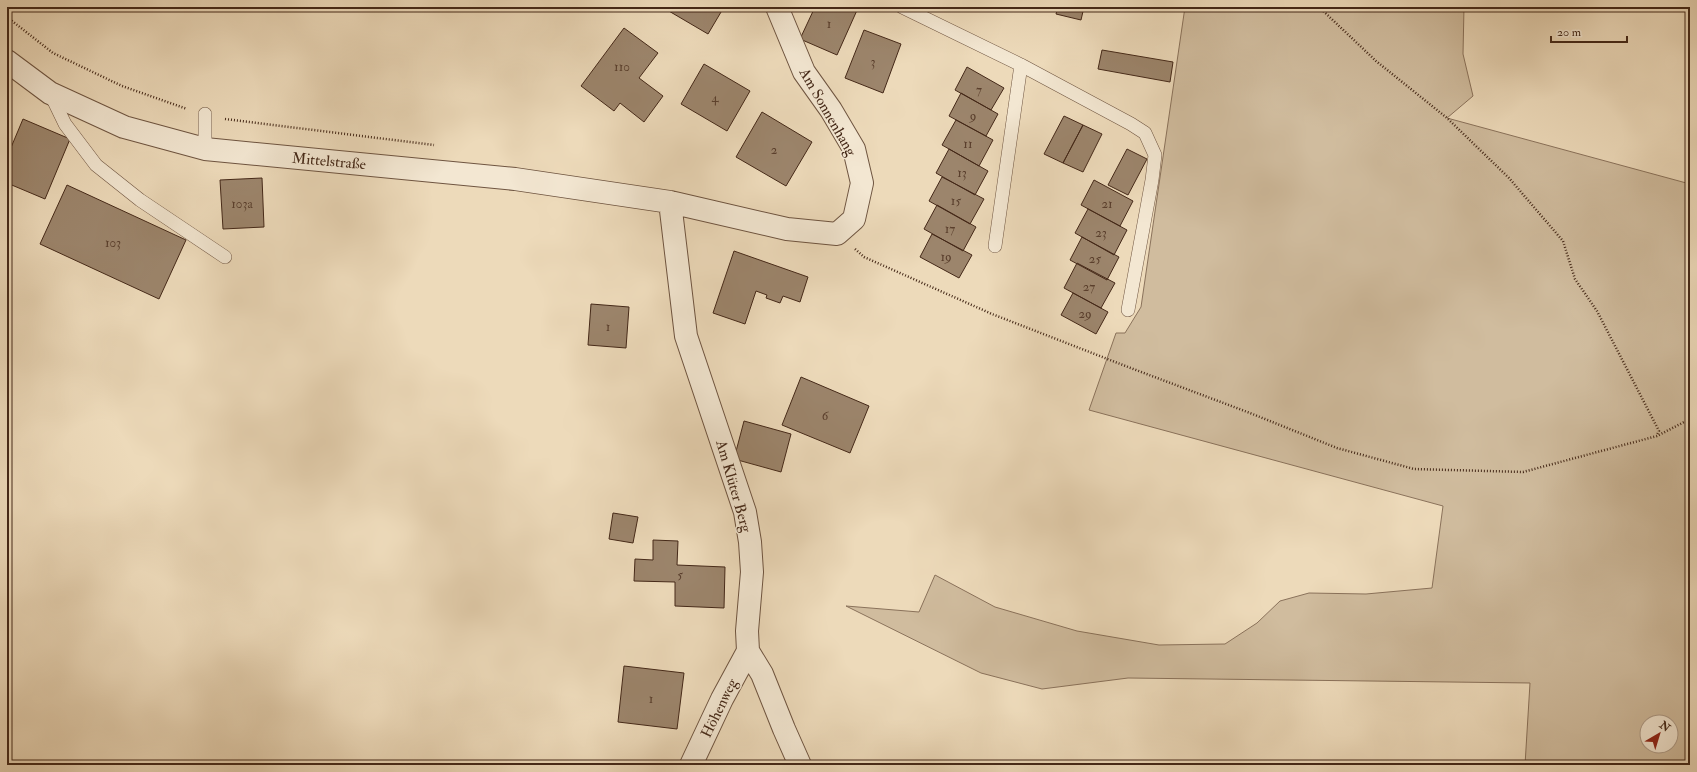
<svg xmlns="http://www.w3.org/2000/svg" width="1697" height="772" font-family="'IM FELL Double Pica',serif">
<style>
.green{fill:#d0bc9e;stroke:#8a725b;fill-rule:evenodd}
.building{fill:#9c856c;stroke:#442818}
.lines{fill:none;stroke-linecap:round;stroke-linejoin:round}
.lane-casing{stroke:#6e5440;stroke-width:14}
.street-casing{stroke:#6e5440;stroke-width:24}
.path{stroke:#442818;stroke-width:2.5;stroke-dasharray:1 2;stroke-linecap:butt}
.lane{stroke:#f3e7d2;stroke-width:13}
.street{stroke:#f3e7d2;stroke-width:22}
.labels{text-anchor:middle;stroke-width:3;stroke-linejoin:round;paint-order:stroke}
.number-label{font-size:13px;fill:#5a3f2d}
.street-label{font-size:15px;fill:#442818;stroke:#f3e7d2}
</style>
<rect width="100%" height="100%" fill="#eddaba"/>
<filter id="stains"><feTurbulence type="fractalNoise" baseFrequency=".005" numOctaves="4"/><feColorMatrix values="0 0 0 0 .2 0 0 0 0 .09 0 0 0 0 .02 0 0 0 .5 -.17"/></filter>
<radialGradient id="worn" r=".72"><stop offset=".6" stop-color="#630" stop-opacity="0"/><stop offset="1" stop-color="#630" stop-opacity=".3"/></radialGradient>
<!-- green -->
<path class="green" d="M1185,7H1464L1463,54L1473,96L1447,118L1690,184V765H1525L1530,683L1128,678L1042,689L981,673L846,606L919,612L935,575L995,607L1077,631L1159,645L1225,644L1257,623L1280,601L1309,593L1366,594L1432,588L1443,506L1089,410L1116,333H1125L1141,307ZM1647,722H1671V746H1647Z"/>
<!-- building -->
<path class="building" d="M662,7H724L708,34Z
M815,7L858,8L837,55L800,39Z
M1058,7H1084L1081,20L1056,14Z
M624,28L658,53L639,78L663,96L644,122L620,103L614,111L581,86Z
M864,30L901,44L883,93L845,78Z
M1102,50L1173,62L1170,82L1098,69Z
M704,64L750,91L727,131L681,104Z
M967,67L1004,88L991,110L955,90Z
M961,93L998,114L986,136L949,116Z
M762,112L812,142L786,186L736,157Z
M1064,116L1083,125L1063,163L1044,154Z
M23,119L70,139L45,199L7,183V157Z
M956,120L993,140L979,166L942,145Z
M1083,125L1102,134L1083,172L1063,163Z
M949,149L988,171L975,195L936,173Z
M1127,149L1147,159L1128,195L1108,185Z
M942,177L984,199L970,224L929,201Z
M262,178L264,227L223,229L220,180Z
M1094,180L1133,201L1120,226L1081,205Z
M67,185L186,240L159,299L40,244Z
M937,205L976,227L963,251L924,229Z
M1088,209L1127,230L1114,255L1075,233Z
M932,234L972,255L959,278L920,257Z
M1082,237L1119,257L1107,280L1070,260Z
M734,251L808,277L800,302L783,296L780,303L766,298L767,295L756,291L745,324L713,313Z
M1077,263L1115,283L1101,308L1064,288Z
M1073,293L1108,312L1096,334L1061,315Z
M591,304L629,307L626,348L588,345Z
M801,377L869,406L850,453L782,425Z
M744,421L791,434L781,472L734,459Z
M613,513L638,517L633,543L609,539Z
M653,540L678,541L677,565L725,567L724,608L675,606V582L634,581L635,559L653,560Z
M624,666L684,673L677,729L618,722Z"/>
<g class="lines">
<!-- lane casing -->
<g class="lane-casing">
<path id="lane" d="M902,7L1021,65L1131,124L1145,133L1155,155L1152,180L1128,310
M50,93L65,124L96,165L140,200L225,257
M205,149V114
M995,246L1021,65"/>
</g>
<!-- street casing -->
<g class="street-casing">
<path id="street" d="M7,61L50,93L124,127L205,149L515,179L670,202L787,229L837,234L854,219L862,183L854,149L831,110L804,72L777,7
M670,202L686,336L745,512L750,542L752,572L747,631L748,651L762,674L784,729L800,765
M691,765L722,699L748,651"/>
</g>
<!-- path -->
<path class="path" d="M1319,7L1376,61L1447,118L1509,178L1563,241L1575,279L1597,311L1659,431L1657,435
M7,17L53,53L122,86L187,109
M225,119L434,145
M855,249L864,257L992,314L1128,367L1250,413L1337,448L1414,469L1523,472L1657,436L1690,419"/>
<!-- lane -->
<use href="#lane" class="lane"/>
<!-- street -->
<use href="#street" class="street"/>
</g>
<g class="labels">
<!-- number labels -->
<g class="number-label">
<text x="829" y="28">1</text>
<text x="873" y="66">3</text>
<text x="622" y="71">110</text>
<text x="979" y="94">7</text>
<text x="715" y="102">4</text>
<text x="973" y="120">9</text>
<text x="968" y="148">11</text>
<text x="774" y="154">2</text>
<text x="962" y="177">13</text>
<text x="956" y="205">15</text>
<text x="242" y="208">103a</text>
<text x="1107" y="208">21</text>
<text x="950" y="233">17</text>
<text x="1101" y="237">23</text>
<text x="113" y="247">103</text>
<text x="946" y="261">19</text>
<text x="1095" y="263">25</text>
<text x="1089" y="291">27</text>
<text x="1085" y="318">29</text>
<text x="608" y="331">1</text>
<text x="825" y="420">6</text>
<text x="680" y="579">5</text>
<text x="651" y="703">1</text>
</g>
<!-- street labels -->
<g class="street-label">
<text transform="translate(828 112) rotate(60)" y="5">Am Sonnenhang</text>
<text transform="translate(329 161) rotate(5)" y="5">Mittelstraße</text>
<text transform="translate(734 486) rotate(74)" y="5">Am Klüter Berg</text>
<text transform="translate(719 708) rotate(-64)" y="5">Höhenweg</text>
</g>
</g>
<!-- margin -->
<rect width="1697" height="772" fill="none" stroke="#eddaba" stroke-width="24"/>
<rect x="8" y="8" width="1681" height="756" fill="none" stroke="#442818" stroke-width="2"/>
<rect x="12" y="12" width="1673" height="748" fill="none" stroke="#442818"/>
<!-- north arrow -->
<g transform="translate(1659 734) rotate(38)"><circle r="19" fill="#f3e7d2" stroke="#ad9b88"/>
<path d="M0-3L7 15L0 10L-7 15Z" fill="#8f2418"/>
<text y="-6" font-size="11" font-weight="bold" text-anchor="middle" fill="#442818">N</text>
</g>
<!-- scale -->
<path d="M1551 36v6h76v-6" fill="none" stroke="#442818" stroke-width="2"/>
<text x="1557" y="36" font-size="12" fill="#442818" stroke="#f3e7d2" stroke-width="3" paint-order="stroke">20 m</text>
<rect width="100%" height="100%" filter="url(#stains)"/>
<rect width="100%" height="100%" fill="url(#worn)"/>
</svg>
